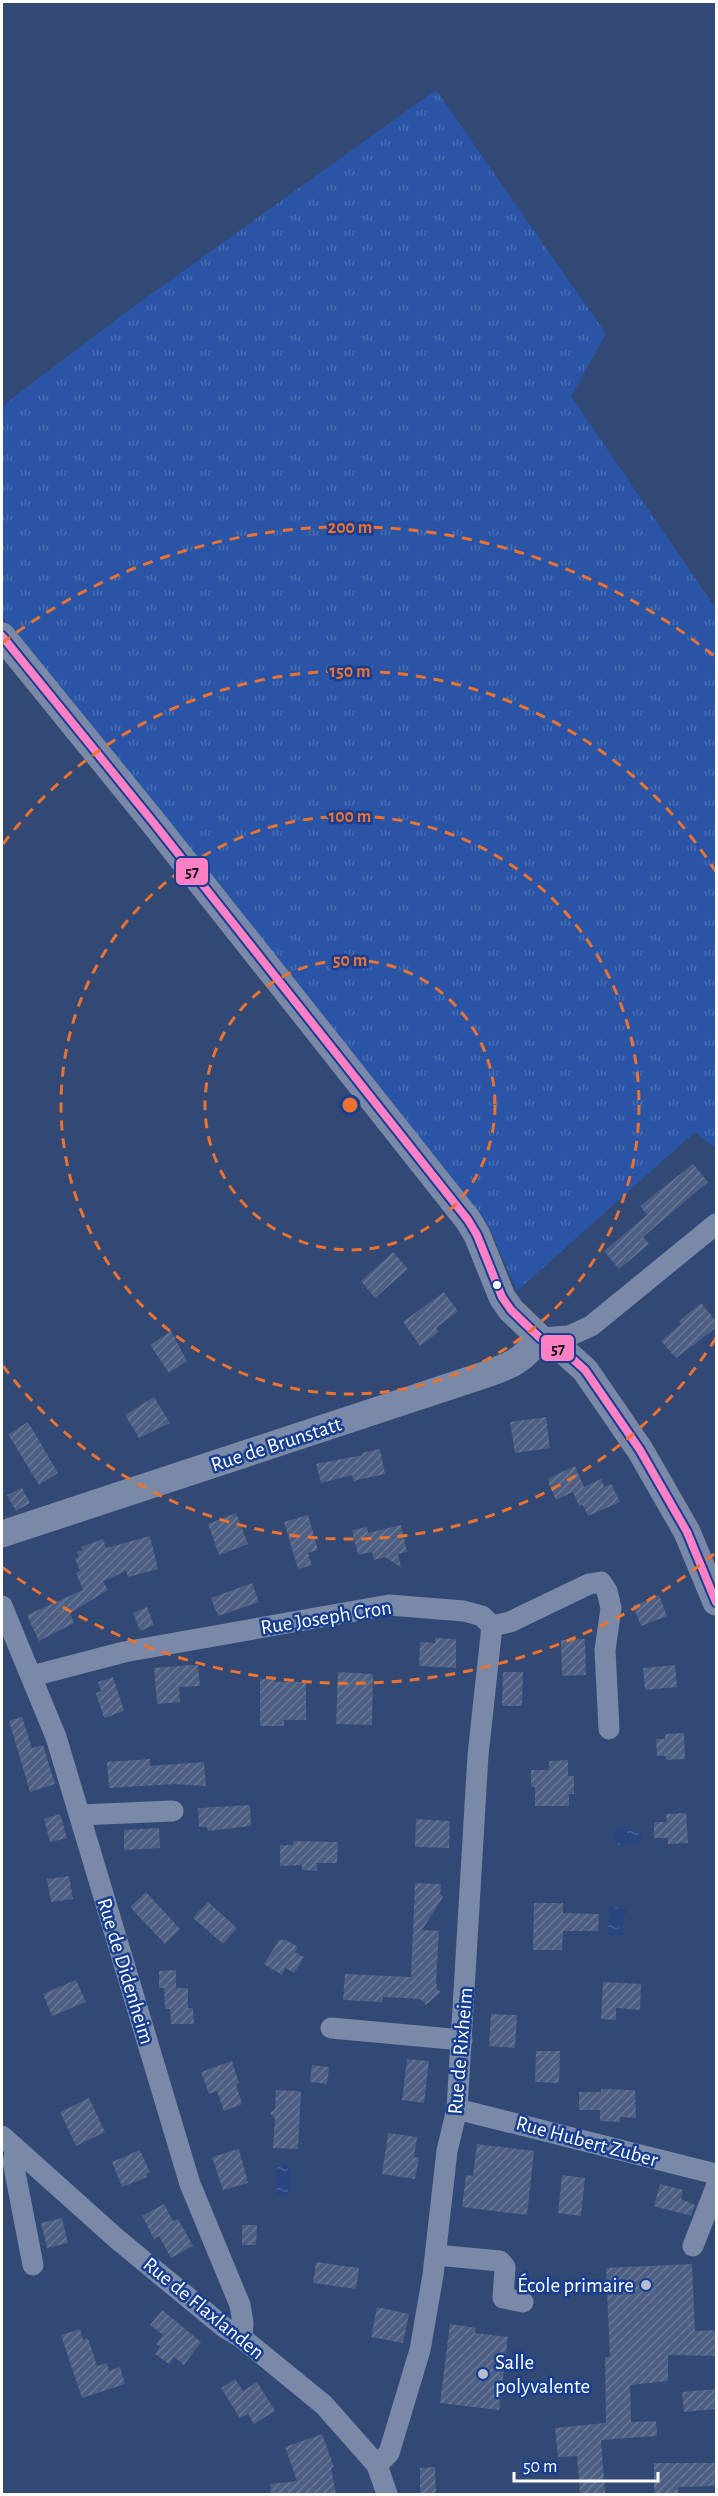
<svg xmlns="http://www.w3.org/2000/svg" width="718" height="2496" font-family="'Alegreya Sans',sans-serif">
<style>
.grass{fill:url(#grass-tufts)}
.water{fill:url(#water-ripples)}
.building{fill:url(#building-hatch)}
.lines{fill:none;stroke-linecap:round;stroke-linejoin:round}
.minor{stroke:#7a89a8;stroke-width:21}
.major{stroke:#7989a7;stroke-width:27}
.bus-1-casing{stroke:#173e90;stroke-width:12}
.bus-1{stroke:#ff80c5;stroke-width:8}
.ring{fill:none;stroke:#eb7230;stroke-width:3;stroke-dasharray:10 8}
.bus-dot{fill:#fff;stroke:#173e90;stroke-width:2}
.poi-dot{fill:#b7bfcf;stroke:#173e90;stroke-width:2}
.labels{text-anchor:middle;stroke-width:5;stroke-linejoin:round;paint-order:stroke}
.street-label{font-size:21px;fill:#fff;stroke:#173e90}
.poi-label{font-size:21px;fill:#fff;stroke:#173e90;text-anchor:end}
.centre{fill:#eb7230;stroke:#173e90;stroke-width:3}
.ring-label{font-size:18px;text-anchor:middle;font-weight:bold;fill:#eb7230;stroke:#173e90;stroke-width:5;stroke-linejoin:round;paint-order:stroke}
.line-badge{stroke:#173e90;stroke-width:2}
.pale-badge-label{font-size:16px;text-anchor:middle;font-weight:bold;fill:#111}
</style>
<defs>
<pattern id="grass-tufts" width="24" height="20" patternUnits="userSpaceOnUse" patternTransform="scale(1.5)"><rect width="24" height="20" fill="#2a54a6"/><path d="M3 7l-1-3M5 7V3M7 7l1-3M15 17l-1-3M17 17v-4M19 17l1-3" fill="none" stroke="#4a6eb3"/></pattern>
<pattern id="water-ripples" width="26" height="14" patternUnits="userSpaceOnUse" patternTransform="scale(1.5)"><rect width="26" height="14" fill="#2a4682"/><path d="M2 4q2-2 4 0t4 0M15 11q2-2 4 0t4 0" fill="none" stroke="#4a6295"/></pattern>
<pattern id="building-hatch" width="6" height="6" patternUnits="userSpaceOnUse" patternTransform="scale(1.5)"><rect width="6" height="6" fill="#4d5f83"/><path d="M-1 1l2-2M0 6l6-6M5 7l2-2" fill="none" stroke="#687796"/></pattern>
</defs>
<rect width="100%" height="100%" fill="#324875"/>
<!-- grass -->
<path class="grass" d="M436,90L606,334L571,396L716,609V1148L695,1132L517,1291L488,1225L2,617V406L133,307Z"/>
<!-- water -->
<path class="water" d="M625,1827L640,1833L642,1838L640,1843L621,1846L614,1842V1832Z
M610,1907L627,1909L626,1915H624L622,1936L608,1935Z
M282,2163L291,2167L290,2194H276L277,2166H282Z"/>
<!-- building -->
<path class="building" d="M693,1164L708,1182L643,1237L649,1244L619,1269L604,1251L647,1215L640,1206Z
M393,1252L408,1269L375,1298L361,1281Z
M444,1292L458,1311L436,1328L439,1332L420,1346L403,1322Z
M701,1303L717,1322V1327L676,1358L661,1341L681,1324L679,1321Z
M171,1331L187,1361L169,1373L150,1345Z
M154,1397L170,1423L139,1438L125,1415Z
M546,1417L550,1448L515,1453L510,1422Z
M28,1422L58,1473L39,1485L8,1434Z
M380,1449L385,1474L353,1481L352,1475L321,1483L316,1464L363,1455L362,1453Z
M575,1466L584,1487L601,1479L604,1487L611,1484L620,1502L588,1516L583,1505L579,1506L573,1492L556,1500L549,1484V1478Z
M22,1488L30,1503L16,1511L7,1495Z
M236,1513L248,1544L219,1555L208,1524Z
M308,1515L318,1550L308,1553L312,1565L298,1569L284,1522Z
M401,1525L407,1552L398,1554L401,1567L385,1557L374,1560L372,1552L358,1555L352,1530L367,1527L368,1533Z
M150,1536L158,1569L128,1577L126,1571L83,1590L76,1573L80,1571L75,1559L79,1557L77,1552L83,1550L81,1547L103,1539L106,1548Z
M103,1581L108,1590L70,1613L74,1623L39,1641L27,1615Z
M252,1583L259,1602L218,1616L211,1598Z
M659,1595L667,1616L641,1626L633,1606Z
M147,1607L154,1625L140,1631L133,1613Z
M435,1638L456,1639V1668L419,1666L420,1642L435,1643Z
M585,1639L586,1675L562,1676L561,1640Z
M190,1665H198L200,1686L179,1687L180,1702L157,1704L154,1668Z
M675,1665L677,1687L645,1690L643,1668Z
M338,1672L373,1674L372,1725L336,1724Z
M503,1672H523L522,1706H502Z
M113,1677L124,1711L104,1718L96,1693L101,1691L98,1682Z
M260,1679H275V1682H306V1720H284V1726H260Z
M22,1717L32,1748L43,1745L55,1784L30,1792L9,1721Z
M684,1733L685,1759L666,1760V1756H657L656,1739H665V1734Z
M150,1759V1766L204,1762L206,1786L174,1784L109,1788L107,1762Z
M568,1760V1776H574V1794H569V1806H535V1787H531V1770H549V1761Z
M250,1805L251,1826L208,1831L207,1827H199L198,1808Z
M686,1813L688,1843L668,1844V1838H654V1822H667L666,1814Z
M60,1814L67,1838L50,1842L44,1819Z
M416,1819L450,1821L449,1848L415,1847Z
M159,1828L160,1848L124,1850V1830Z
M293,1841L338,1842L337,1863H317V1871L302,1870V1865L280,1866V1845H293Z
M69,1876L73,1899L51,1902L47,1879Z
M415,1883L441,1884L440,1894L443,1897L422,1930L439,1931L436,1980L437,1989L441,1992L426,2005L420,1999L383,1997V2002L343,2000L345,1974L411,1977Z
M146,1892L180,1929L165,1944L130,1907Z
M208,1902L237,1928L223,1944L193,1918Z
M534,1903H563V1913L599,1914L598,1931H563L562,1950H533Z
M279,1940H286L298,1947L295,1952L304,1957L294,1973L285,1968L282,1975L264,1964Z
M176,1970V1988H159V1971Z
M76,1980L86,2002L52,2016L43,1994Z
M603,1982L641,1984L640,2010L616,2008V2020L601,2019Z
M164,1988H188V2008H193L194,2024H171L170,2009H165Z
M491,2014L517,2015L515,2048L489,2046Z
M536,2051H560L559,2083L535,2082Z
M407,2059L429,2061L424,2103L402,2100Z
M232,2061L239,2083L236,2084L242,2104L224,2111L217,2091L209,2094L201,2072Z
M312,2065L329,2067L327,2084L310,2082Z
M601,2089L635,2090L636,2118L620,2117V2122L600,2121V2110H579V2092H601Z
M276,2090L301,2091L298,2149L273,2148L275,2119L270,2113L275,2109Z
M89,2098L105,2132L76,2146L60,2112Z
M388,2133L417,2137L414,2157L419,2158L415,2179L382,2174Z
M477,2144L534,2151L527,2215L462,2207L466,2175L473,2176Z
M239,2149L248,2183L223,2190L212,2157Z
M140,2150L150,2172L146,2174L147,2177L122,2187L112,2162Z
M562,2175L585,2178L581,2216L558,2213Z
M660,2184L683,2190L681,2199L695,2205L691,2216L654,2206Z
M164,2204L173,2221L178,2219L193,2246L171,2258L159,2236L154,2239L142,2216Z
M62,2218L68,2243L47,2248L41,2223Z
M242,2225H257L256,2245H242Z
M316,2262L359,2268L356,2289L313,2283Z
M692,2264L695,2331L717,2330V2356L668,2355V2381L630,2385L631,2422L656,2421L657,2436L601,2440L605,2494H580L577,2456L558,2457L555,2428L606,2423L605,2357H610L606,2268Z
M377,2307L409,2314L403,2343L371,2337Z
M162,2310L201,2342L184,2365L174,2357L169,2364L155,2354L160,2347L156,2344L163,2335L150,2325Z
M450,2324L476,2328L475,2333L508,2337L499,2410L440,2403Z
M80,2329L83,2340L88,2338L97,2366L107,2363L109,2371L120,2367L125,2384L82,2398L61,2335Z
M235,2379L243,2391L257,2382L275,2411L254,2424L248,2414L240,2418L221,2388Z
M717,2389V2409L684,2412L682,2392Z
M322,2434L334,2467L331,2468L336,2494H271L270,2484L297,2481L285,2447Z
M654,2463H717V2486L678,2487V2494H654Z
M435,2467L436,2494H420V2468Z"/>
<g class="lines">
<!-- minor -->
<path class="minor" d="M540,1338L569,1336L591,1326L716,1224
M2,1606L56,1737L190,2184L240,2305L243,2323L242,2338
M32,1676L124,1652L389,1605L464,1611L482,1616L492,1626L510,1622L589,1584L601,1582L607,1591L611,1608L605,1650L609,1729
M79,1815L173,1811
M331,2028L462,2040
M457,2109L716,2174
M2,2136L117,2239L225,2328L242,2338L324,2405L377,2465L387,2494
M16,2149L13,2162L33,2265
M693,2246L716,2187
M436,2255L500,2261L505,2267L503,2298L523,2302
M377,2465L389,2453L420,2350L433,2275L447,2151L457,2109L478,1755L492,1626"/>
<!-- major -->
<path class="major" d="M2,636L153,822L468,1220L477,1235L502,1297L511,1310L540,1338L565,1352L585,1370L640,1450L687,1532L716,1602
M2,1534L484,1375C512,1365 521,1362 540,1338"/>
<!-- bus-1 casing -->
<g class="bus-1-casing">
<path id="bus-1" d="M2,636L153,822L468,1220L477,1235L502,1297L511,1310L540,1338L565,1352L585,1370L640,1450L687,1532L716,1602"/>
</g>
<!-- bus-1 -->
<use href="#bus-1" class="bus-1"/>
</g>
<!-- distance rings -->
<g class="ring">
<circle cx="350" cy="1105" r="145"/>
<circle cx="350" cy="1105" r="289"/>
<path d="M716 1338A434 434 0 0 1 3 1366M3 844A434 434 0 0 1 716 872"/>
<path d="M714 1554A578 578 0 0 1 2 1567M2 643A578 578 0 0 1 714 656"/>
</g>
<!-- markers -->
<circle class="bus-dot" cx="497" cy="1285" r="5"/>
<g class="poi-dot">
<circle cx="646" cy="2285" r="6"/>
<circle cx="483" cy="2374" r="6"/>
</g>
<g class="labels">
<!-- street labels -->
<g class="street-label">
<text transform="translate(276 1444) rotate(-18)" y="7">Rue de Brunstatt</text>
<text transform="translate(326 1617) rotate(-9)" y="7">Rue Joseph Cron</text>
<text transform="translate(126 1971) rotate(73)" y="7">Rue de Didenheim</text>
<text transform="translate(460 2051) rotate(-85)" y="7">Rue de Rixheim</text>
<text transform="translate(587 2141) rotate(15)" y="7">Rue Hubert Zuber</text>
<text transform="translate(204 2308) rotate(39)" y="7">Rue de Flaxlanden</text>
</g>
<!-- poi labels -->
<g class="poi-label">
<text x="634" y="2292">École primaire</text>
<text x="495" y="2369" text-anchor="start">Salle<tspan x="495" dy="24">polyvalente</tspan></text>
</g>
</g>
<circle cx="350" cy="1105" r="9" class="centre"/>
<g class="ring-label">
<text x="350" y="533">200 m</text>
<text x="350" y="677">150 m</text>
<text x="350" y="822">100 m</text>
<text x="350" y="966">50 m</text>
</g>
<g class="line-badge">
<rect x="175" y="857" width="34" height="29" rx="6" fill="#ff80c5"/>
<rect x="540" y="1334" width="35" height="28" rx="6" fill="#ff80c5"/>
</g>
<g class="pale-badge-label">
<text x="192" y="877">57</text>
<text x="558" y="1354">57</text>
</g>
<!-- border -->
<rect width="718" height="2496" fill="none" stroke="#ffffff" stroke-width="6"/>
<!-- scale -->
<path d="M514 2472v9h144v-9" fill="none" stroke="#ffffff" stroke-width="3"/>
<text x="523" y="2472" font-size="18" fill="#ffffff" stroke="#173e90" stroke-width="4.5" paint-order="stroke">50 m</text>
</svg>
